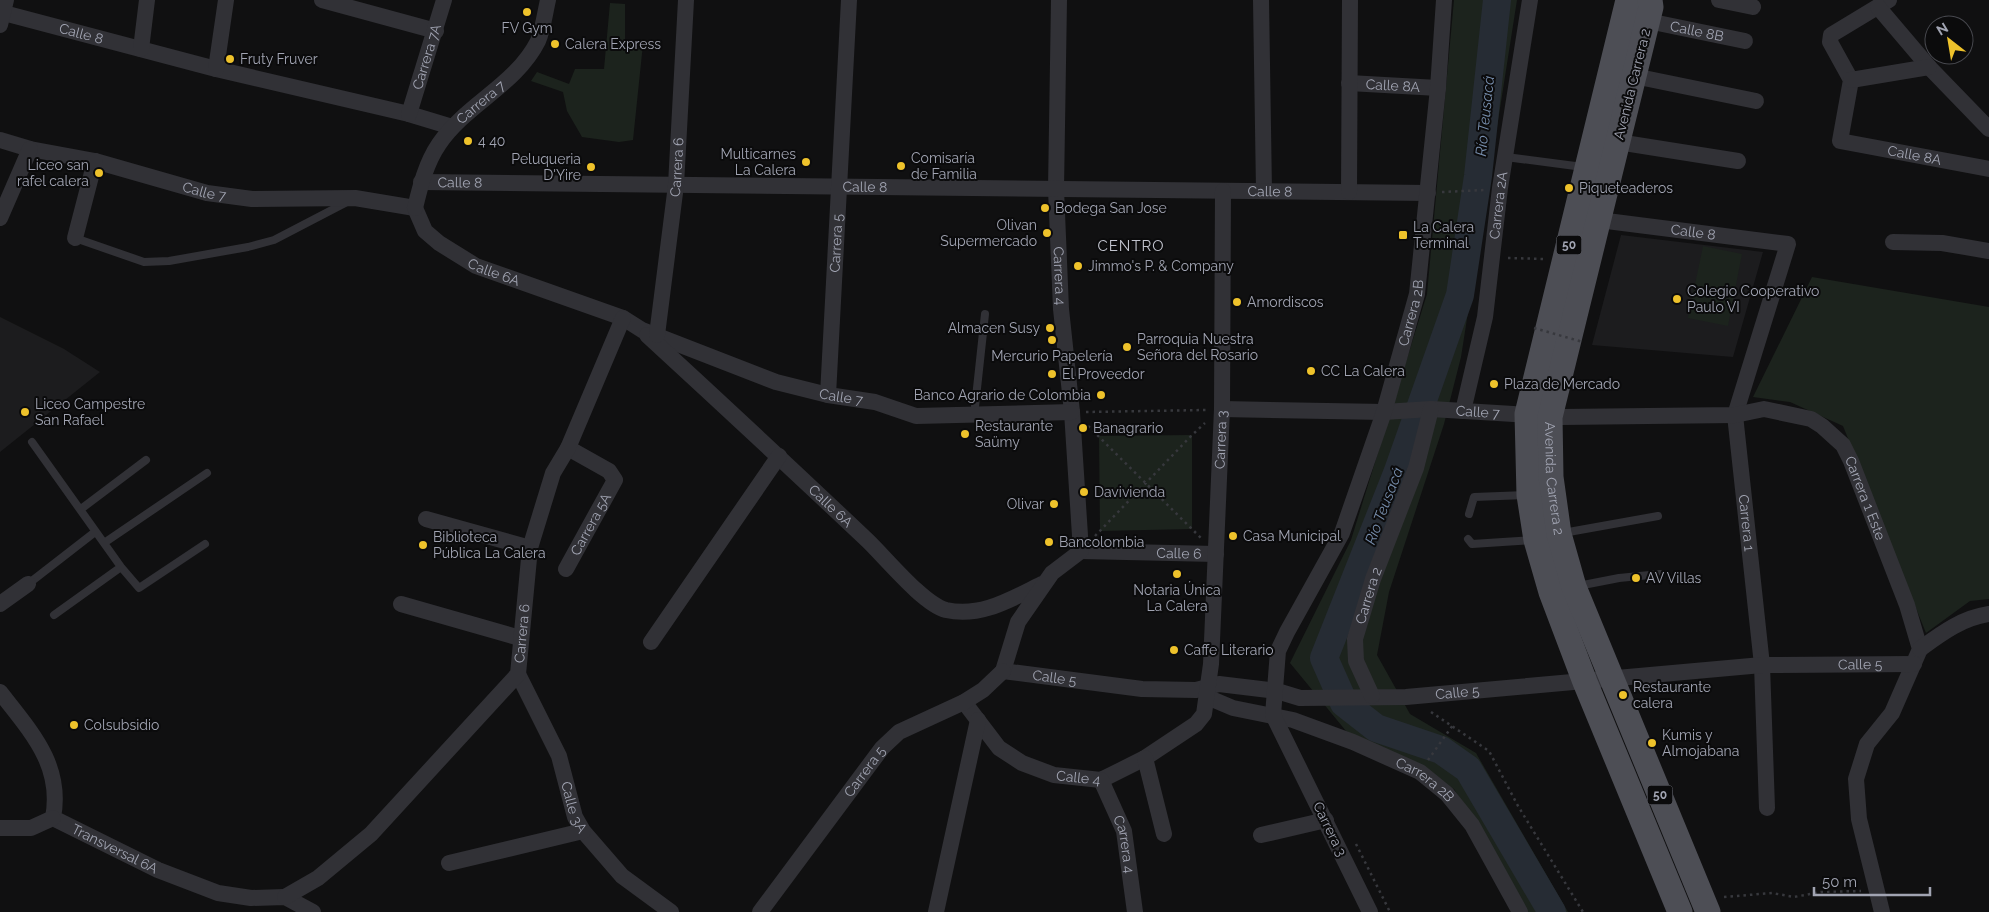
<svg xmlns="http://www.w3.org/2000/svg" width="1989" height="912" font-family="Raleway,sans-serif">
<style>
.built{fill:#1c1c1e}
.green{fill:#1c231d}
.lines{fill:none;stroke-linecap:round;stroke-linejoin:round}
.river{stroke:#262c34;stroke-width:28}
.path{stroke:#37383d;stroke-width:2.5;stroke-dasharray:2.5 4;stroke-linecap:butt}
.lane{stroke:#313136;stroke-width:8}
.street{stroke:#313136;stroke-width:16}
.primary{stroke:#4d4e55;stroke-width:25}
.path-bridge{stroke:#37383d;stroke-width:2.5;stroke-dasharray:2.5 4;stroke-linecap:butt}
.poi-dot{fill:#eec22b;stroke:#0b0b0c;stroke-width:2}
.labels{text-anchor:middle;stroke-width:4;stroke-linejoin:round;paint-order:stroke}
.shield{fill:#0b0b0c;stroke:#747680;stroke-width:1}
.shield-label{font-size:12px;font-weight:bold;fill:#a1a4b2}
.poi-label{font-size:14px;fill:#a1a4b2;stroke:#0b0b0c;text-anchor:start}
.street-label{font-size:14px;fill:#a1a4b2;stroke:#0b0b0c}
.water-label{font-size:15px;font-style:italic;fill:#778ead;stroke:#0b0b0c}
.neighbourhood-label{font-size:15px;letter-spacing:1px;fill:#c2c4ce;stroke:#0b0b0c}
</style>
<rect width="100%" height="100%" fill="#101011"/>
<!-- built -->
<path class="built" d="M1621,235L1763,252L1733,357L1592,345Z
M0,317L64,349L100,372L0,452Z"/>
<!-- green -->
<path class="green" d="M1454,0H1517L1461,357L1444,424L1389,592L1377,655L1410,714L1476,753L1568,912H1526L1454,789L1346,731L1290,663L1351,540L1427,294Z
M610,3L625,4V44H643L633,140L619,142L582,137L567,111L563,92L531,81L537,72L569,84L575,69H604Z
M1703,246L1742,254L1728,326L1688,318Z
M1812,277L1989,307V599L1970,601L1926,633L1843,426L1790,402L1753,397Z
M1192,435V529L1100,531L1099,436Z"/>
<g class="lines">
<!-- river -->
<path class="river" d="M1497,0L1478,176L1460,295L1398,471L1324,658L1344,703L1376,728L1441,750L1468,769L1552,912"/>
<!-- path -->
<path class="path" d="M1442,192L1484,190
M1508,258L1545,259
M1086,412L1206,410
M1088,426L1201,538
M1095,536L1192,435L1205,423
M1431,712L1489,751L1518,806L1583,912
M1428,760L1453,725
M1356,844L1390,912
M1724,897L1772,893L1794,897L1821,892L1861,891"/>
<!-- lane -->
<path class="lane" d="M1506,157L1583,167
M75,238L144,262L169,261L248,247L274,240L349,201
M974,416L985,314
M32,442L121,567L139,588L205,544
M81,509L146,460
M1469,514L1474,497L1527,495
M1563,533L1658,516
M1468,539L1472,544L1532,540
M104,543L207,473
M28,584L95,532
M1578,586L1619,578L1660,574
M54,615L121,567"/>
<!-- street -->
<g class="street">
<path d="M322,0L436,31"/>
<path id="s1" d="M1059,0L1056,189L1061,309L1072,412L1081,551"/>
<path d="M1261,0L1264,191"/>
<path d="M1719,0L1753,7"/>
<path id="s2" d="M1889,0L1831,35L1830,42L1851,80L1840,141L1989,169"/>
<path d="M1878,7L1929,67L1989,129"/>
<path id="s3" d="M0,12L216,69L409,114L452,127"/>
<path id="s4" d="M1648,21L1745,41"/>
<path d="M0,25L6,0"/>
<path d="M141,49L147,0"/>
<path d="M216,69L226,0"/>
<path d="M1634,76L1756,101"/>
<path d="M1851,80L1929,67"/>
<path id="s5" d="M1349,83L1438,88"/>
<path id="s6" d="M409,114L444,0"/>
<path id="s7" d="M0,140L30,149L95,161L207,193L252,199L355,198L415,208"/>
<path d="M1618,142L1738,161"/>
<path id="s8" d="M421,182L1428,193"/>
<path d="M1349,192L1350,0"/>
<path id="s9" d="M415,208L425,231L439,243L476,266L623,318L642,330L776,382L828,395L875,402L916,416L1072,412"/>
<path id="s10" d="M415,208C420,187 426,163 439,144C466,104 516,85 538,41C543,29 545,13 548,0"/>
<path d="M0,218L30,149"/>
<path id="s11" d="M1599,220L1788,244L1735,415L1762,665L1767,808"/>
<path d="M75,238L95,161"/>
<path d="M1893,242L1942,243L1989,251"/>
<path id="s12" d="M647,335C721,403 794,471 867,540C885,557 923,604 946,610C981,618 1011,599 1042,584"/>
<path id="s13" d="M657,335L676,185L686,0"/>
<path id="s14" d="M828,395L849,0"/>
<path id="s15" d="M1222,409L1384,412L1431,409L1562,417L1735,415L1764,409L1811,419L1822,426L1843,445L1851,461L1907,605L1920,649L1892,713L1867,744L1856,779L1859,819L1882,912"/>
<path id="s16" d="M1463,411L1485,317L1500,188L1530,0"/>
<path d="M426,519L530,548"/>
<path id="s17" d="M1081,551L1216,554"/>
<path id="s18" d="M566,569L615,480L609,471L568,448"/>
<path d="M0,604L28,584"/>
<path d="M401,604L520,638"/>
<path d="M651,642L779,456"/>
<path d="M1920,649C1942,633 1962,618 1989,614"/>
<path id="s19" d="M1003,671L1142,689L1196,690L1219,684L1277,691L1300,698L1406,697L1762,665L1914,664"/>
<path d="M1003,671L1018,622L1052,573L1081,551"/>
<path id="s20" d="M518,674L559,756L575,817L583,831L622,876L671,912"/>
<path id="s21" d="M0,692C31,732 63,765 53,818L158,870L218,893L251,898L285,897L313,912"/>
<path id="s22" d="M1372,696L1356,661L1355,639L1373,579L1416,468L1431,409"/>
<path id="s23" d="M1207,697L1233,708L1293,720L1353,742L1420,772L1447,794L1472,825L1520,912"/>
<path id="s24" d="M964,702L999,748L1022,763L1054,775L1101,780L1145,758L1196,724L1204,714L1211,664L1222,409L1223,191"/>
<path d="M1145,758L1164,834"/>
<path id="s25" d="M1101,780L1124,831L1135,912"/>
<path d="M0,828H31L53,818"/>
<path d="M1261,835L1326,820"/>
<path d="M449,863L583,831"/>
<path id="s26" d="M285,897L318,878L371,834L518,674L530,548L553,473L568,448L623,318"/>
<path id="s27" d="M760,912L882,748L899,732L964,702L983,690L1003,671"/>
<path d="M936,912L978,720"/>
<path id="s28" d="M1370,912L1273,715L1278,651L1287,632L1342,533L1384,412L1417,294L1438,88L1444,0"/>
</g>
<!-- primary -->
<g class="primary">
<path d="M1628,0L1527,414L1529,495L1536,540L1551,592L1585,682L1680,912"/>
<path id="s29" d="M1650,0L1651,7L1550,417L1551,477L1559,534L1574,587L1708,912"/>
</g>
<!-- path-bridge -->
<path class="path-bridge" d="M1534,328L1583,342"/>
</g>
<!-- markers -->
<g class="poi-dot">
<circle cx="527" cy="12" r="5"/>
<circle cx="555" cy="44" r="5"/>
<circle cx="230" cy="59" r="5"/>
<circle cx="468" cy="141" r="5"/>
<circle cx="806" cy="162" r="5"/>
<circle cx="901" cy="166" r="5"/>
<circle cx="591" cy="167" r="5"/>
<circle cx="99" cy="173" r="5"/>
<circle cx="1569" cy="188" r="5"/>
<circle cx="1045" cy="208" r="5"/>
<circle cx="1047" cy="233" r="5"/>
<rect x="1398" y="230" width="10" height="10" rx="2.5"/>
<circle cx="1078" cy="266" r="5"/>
<circle cx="1677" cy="299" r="5"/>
<circle cx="1237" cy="302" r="5"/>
<circle cx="1050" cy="328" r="5"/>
<circle cx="1052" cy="340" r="5"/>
<circle cx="1127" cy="347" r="5"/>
<circle cx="1311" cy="371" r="5"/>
<circle cx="1052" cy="374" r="5"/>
<circle cx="1494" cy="384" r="5"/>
<circle cx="1101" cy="395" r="5"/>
<circle cx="25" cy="412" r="5"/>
<circle cx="1083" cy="428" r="5"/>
<circle cx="965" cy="434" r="5"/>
<circle cx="1084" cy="492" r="5"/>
<circle cx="1054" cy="504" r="5"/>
<circle cx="1233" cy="536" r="5"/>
<circle cx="1049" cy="542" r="5"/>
<circle cx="423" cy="545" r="5"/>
<circle cx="1177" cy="574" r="5"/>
<circle cx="1636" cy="578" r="5"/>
<circle cx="1174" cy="650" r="5"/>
<circle cx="1623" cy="695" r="5"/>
<circle cx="74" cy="725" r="5"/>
<circle cx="1652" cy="743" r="5"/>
</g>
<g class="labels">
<!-- shield labels -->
<g class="shield">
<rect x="1556.5" y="235.5" width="25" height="19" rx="4"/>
<rect x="1647.5" y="785.5" width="25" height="19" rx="4"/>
</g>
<g class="shield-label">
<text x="1569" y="249">50</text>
<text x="1660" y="799">50</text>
</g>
<!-- poi labels -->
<g class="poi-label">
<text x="527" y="33" text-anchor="middle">FV Gym</text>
<text x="565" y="49">Calera Express</text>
<text x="240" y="64">Fruty Fruver</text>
<text x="478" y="146">4 40</text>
<text x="796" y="159" text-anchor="end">Multicarnes<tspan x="796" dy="16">La Calera</tspan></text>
<text x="911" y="163">Comisaría<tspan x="911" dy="16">de Familia</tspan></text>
<text x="581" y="164" text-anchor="end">Peluqueria<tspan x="581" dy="16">D'Yire</tspan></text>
<text x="89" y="170" text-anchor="end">Liceo san<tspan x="89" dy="16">rafel calera</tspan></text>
<text x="1579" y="193">Piqueteaderos</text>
<text x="1055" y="213">Bodega San Jose</text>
<text x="1037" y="230" text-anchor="end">Olivan<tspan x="1037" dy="16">Supermercado</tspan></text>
<text x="1413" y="232">La Calera<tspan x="1413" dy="16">Terminal</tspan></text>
<text x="1088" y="271">Jimmo's P. &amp; Company</text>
<text x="1687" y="296">Colegio Cooperativo<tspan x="1687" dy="16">Paulo VI</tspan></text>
<text x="1247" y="307">Amordiscos</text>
<text x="1040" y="333" text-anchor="end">Almacen Susy</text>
<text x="1137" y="344">Parroquia Nuestra<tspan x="1137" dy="16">Señora del Rosario</tspan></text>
<text x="1052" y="361" text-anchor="middle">Mercurio Papelería</text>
<text x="1321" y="376">CC La Calera</text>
<text x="1062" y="379">El Proveedor</text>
<text x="1504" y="389">Plaza de Mercado</text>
<text x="1091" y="400" text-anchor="end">Banco Agrario de Colombia</text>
<text x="35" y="409">Liceo Campestre<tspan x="35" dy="16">San Rafael</tspan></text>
<text x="975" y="431">Restaurante<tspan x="975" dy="16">Saümy</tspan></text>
<text x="1093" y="433">Banagrario</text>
<text x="1094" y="497">Davivienda</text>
<text x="1044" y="509" text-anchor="end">Olivar</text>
<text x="1243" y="541">Casa Municipal</text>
<text x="433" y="542">Biblioteca<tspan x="433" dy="16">Pública La Calera</tspan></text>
<text x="1059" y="547">Bancolombia</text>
<text x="1646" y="583">AV Villas</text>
<text x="1177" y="595" text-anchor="middle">Notaria Única<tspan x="1177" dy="16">La Calera</tspan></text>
<text x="1184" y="655">Caffe Literario</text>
<text x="1633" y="692">Restaurante<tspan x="1633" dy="16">calera</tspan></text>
<text x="84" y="730">Colsubsidio</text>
<text x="1662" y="740">Kumis y<tspan x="1662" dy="16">Almojabana</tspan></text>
</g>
<!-- street labels -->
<g class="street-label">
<text dy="5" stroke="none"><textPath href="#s4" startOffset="50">Calle 8B</textPath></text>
<text dy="5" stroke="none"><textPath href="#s3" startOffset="84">Calle 8</textPath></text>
<text dy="5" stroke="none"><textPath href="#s6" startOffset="60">Carrera 7A</textPath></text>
<text transform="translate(1632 84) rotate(-76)" y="5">Avenida Carrera 2</text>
<text dy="5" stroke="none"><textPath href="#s5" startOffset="44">Calle 8A</textPath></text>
<text dy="5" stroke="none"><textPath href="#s10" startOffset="128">Carrera 7</textPath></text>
<text dy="5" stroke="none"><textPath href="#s2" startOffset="256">Calle 8A</textPath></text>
<text dy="5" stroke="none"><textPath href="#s13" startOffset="169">Carrera 6</textPath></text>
<text dy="5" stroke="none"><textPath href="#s8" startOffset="39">Calle 8</textPath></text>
<text dy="5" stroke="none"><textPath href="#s8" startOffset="444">Calle 8</textPath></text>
<text dy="5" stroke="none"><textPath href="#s7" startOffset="211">Calle 7</textPath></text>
<text dy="5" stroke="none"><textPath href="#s8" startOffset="849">Calle 8</textPath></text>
<text dy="5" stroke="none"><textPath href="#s16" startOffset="209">Carrera 2A</textPath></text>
<text dy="5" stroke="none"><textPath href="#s11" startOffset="95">Calle 8</textPath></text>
<text dy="5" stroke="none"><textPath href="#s14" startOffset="152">Carrera 5</textPath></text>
<text dy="5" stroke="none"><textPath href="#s9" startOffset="106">Calle 6A</textPath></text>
<text dy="5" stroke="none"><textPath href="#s1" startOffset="276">Carrera 4</textPath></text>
<text dy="5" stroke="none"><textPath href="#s28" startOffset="649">Carrera 2B</textPath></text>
<text dy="5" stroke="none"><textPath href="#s9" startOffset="476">Calle 7</textPath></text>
<text dy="5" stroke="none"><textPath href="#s15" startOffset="256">Calle 7</textPath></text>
<text dy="5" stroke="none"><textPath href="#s24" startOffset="565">Carrera 3</textPath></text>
<text dy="5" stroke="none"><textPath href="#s29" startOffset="491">Avenida Carrera 2</textPath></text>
<text dy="5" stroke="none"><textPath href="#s15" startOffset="690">Carrera 1 Este</textPath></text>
<text dy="5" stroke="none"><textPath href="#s12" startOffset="251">Calle 6A</textPath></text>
<text dy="5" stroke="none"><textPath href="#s11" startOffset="478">Carrera 1</textPath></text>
<text dy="5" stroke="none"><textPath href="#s18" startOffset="51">Carrera 5A</textPath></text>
<text dy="5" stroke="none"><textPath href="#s17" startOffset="98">Calle 6</textPath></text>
<text dy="5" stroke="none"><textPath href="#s22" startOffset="106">Carrera 2</textPath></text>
<text dy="5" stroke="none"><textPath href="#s26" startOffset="365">Carrera 6</textPath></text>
<text dy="5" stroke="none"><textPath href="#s19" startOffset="862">Calle 5</textPath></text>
<text dy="5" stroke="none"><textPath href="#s19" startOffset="52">Calle 5</textPath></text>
<text dy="5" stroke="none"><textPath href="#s19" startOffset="458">Calle 5</textPath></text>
<text dy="5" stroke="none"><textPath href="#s27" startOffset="175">Carrera 5</textPath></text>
<text dy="5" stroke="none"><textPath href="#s24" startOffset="144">Calle 4</textPath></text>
<text dy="5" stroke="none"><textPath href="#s23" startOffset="235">Carrera 2B</textPath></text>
<text dy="5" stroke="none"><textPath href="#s20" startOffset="145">Calle 3A</textPath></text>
<text transform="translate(1330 829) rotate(64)" y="5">Carrera 3</text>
<text dy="5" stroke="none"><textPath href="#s25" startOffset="69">Carrera 4</textPath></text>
<text dy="5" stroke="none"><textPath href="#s21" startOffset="211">Transversal 6A</textPath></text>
</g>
<!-- water labels -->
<g class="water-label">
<text transform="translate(1485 116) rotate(-84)" y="5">Río Teusacá</text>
<text transform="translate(1384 506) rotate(-69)" y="5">Río Teusacá</text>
</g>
<!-- neighbourhood labels -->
<g class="neighbourhood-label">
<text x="1131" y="251">CENTRO</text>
</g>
</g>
<!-- north arrow -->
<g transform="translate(1949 40) rotate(329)"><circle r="24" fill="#0b0b0c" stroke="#47484e"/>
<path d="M0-4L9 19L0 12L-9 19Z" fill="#eec22b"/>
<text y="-8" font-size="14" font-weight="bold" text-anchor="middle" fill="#a1a4b2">N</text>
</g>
<!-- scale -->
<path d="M1814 887v8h116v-8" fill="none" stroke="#a1a4b2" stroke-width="2.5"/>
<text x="1822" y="887" font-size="15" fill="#a1a4b2" stroke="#0b0b0c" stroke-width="4" paint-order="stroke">50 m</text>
</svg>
